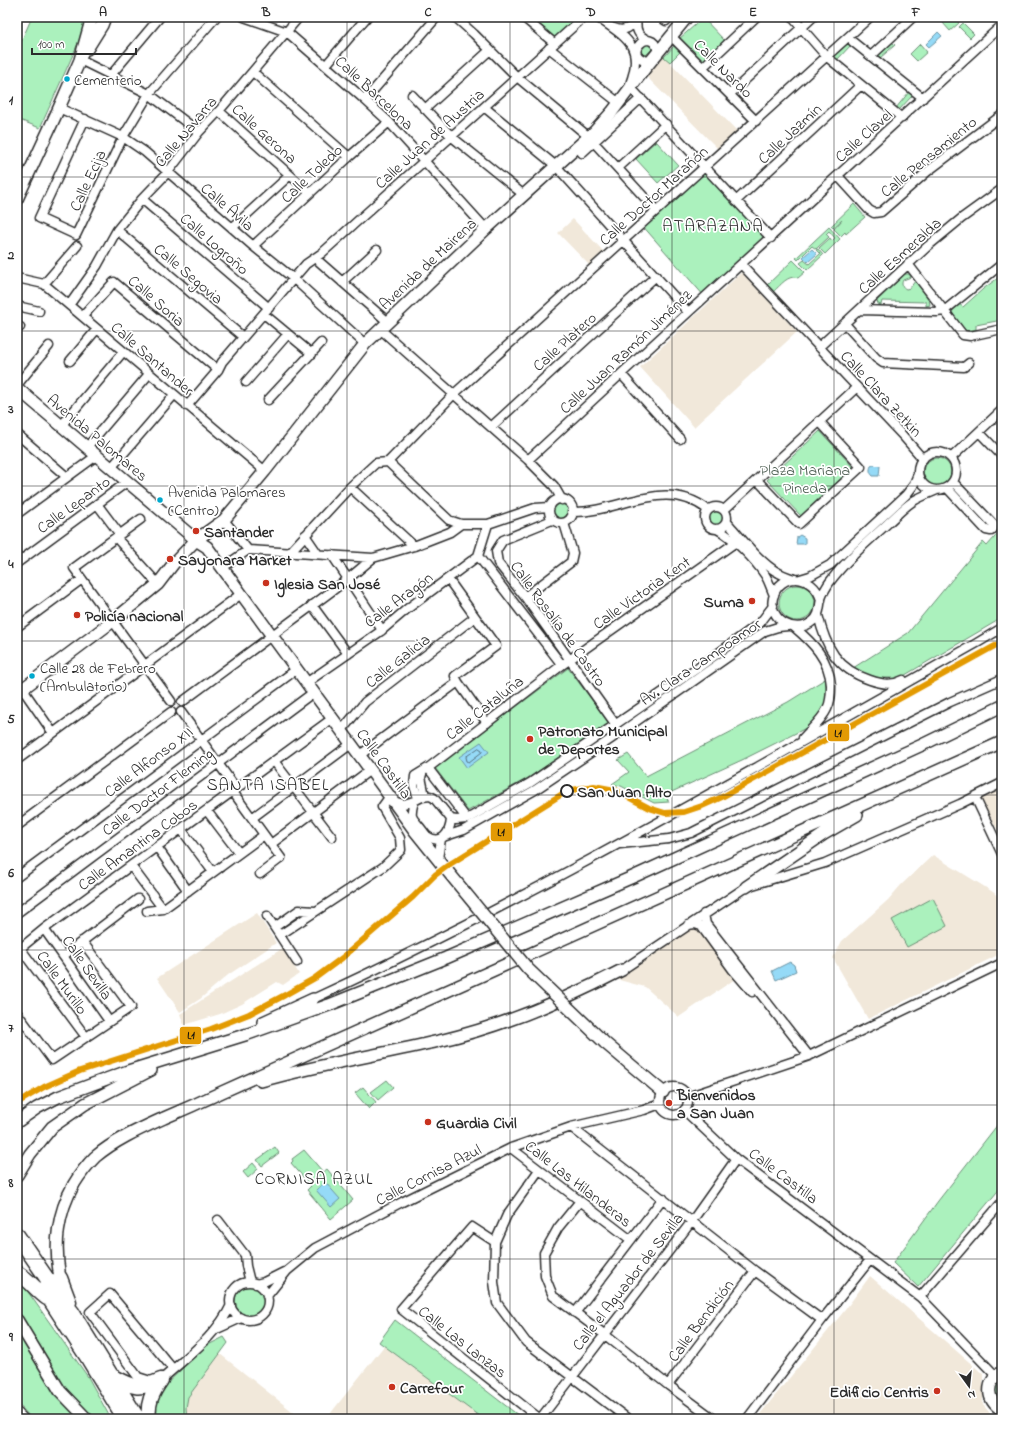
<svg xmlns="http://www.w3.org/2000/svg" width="1019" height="1436" font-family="'Indie Flower',sans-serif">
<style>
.built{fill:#f1e8da}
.green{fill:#abf1bd;stroke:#6b8e74}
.water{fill:#95daf7;stroke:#6b94a5}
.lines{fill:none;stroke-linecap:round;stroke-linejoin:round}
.shore{stroke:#55717d;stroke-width:1}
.street-casing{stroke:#2b2b2b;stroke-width:11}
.secondary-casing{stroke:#2b2b2b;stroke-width:14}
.highway-casing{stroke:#2b2b2b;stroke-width:17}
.street{stroke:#fff;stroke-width:8}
.secondary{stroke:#fff;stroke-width:11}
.highway{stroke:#fff;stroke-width:14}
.secondary-bridge-casing{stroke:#2b2b2b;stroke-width:14;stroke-linecap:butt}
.secondary-bridge{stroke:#fff;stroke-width:11}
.metro-1-casing{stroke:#fff;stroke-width:9}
.metro-1{stroke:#e39a04;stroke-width:6}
.grid{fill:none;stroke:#2b2b2b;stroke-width:1;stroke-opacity:0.55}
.bus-dot{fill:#00a9ce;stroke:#fff;stroke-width:1.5}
.poi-dot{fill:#c8321e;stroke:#fff;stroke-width:1.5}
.stop-dot{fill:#fff;stroke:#2b2b2b;stroke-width:2}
.labels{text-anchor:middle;stroke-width:3.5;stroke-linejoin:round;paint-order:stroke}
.bus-label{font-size:15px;fill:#2b2b2b;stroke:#fff;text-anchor:start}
.street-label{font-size:16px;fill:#2b2b2b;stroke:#fff}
.park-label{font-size:16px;fill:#4b5c50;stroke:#fff}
.poi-label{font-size:16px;font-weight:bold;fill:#2b2b2b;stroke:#fff;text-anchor:start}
.stop-label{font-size:16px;font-weight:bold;fill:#2b2b2b;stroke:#fff;text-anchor:start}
.neighbourhood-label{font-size:17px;letter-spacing:1px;fill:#2b2b2b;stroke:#fff}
.line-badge{stroke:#fff;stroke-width:1.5}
.pale-badge-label{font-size:11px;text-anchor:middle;font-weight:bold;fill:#111}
.neatline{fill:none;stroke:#2b2b2b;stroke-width:1.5}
.grid-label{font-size:13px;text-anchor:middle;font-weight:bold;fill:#2b2b2b}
</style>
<rect width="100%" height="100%" fill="#fff"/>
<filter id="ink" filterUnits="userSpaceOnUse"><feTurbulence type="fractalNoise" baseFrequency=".025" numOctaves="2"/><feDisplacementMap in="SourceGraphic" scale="8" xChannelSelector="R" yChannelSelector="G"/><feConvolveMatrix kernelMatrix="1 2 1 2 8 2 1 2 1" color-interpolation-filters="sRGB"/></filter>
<g filter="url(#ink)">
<!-- built -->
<path class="built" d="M659,51L737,131L718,149L642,72Z
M573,219L604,252L590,266L558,233Z
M742,272L797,332L694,427L640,367Z
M1002,786V838L980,798Z
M933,855L993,892L1002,900V953L868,1019L833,958L842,941L888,900L901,885Z
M257,913L276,943L228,975L200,999L180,1012L157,978Z
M700,917L744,973L679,1017L645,987L608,977Z
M283,948L299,974L283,985L277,982L242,1004L220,1014L184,1025L180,1014Z
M870,1276L983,1374V1405L995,1419H756L845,1310Z
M384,1346L483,1419H326Z
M220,1354L302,1419H187L186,1408L188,1397Z"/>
<!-- green -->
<path class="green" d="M32,17H79L88,21L40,128L17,119V51Z
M528,17H581L554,40Z
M950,17H958L960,20L958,22L959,23L950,31L943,23Z
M703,18L725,41L702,62L679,39Z
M963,23L974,34L970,38L959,27Z
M892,42L895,45L880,58L878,56Z
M848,43L851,45L837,60L834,58L833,56Z
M646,44L649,45L653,48L645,56L641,52V49Z
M920,44L927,52L917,61L910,54Z
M674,46L680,52L670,62L664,57Z
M909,92L912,94V96L899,110L896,108Z
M656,141L678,165L658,183L636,159Z
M705,166L771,238L705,297L641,224Z
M854,204L865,217L846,234L845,232L841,236L834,229L842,220L833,228L831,226Z
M829,227L840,239L825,254L819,248L830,238L832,241L835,238L829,231L826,234L829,237L816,249L812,246L798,260L796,258Z
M818,249L823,255L807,270L800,263L804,260L809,264L820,254L816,250Z
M793,260L805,272L798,278C788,274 780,286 773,292L767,285Z
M905,274H909L911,277L903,280C901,284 902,287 906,289L910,288L915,281L929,300L930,305L926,306V302L882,301L881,305L878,304L877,301L879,299Z
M1002,275V320L976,325V330L966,331L954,316L952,312L954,309L959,304L963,307L983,289Z
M820,431L853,467L801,516L767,480Z
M923 472a14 14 0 1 1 28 0a14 14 0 1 1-28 0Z
M553 511a8 8 0 1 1 16 0a8 8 0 1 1-16 0Z
M708 518a8 8 0 1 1 16 0a8 8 0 1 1-16 0Z
M1002,529V618L900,678H875L853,668L908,633L983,542L987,546Z
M779 603a18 18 0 1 1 36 0a18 18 0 1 1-36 0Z
M568,668L609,723L528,778L468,811L435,768Z
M825,679L827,691L825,708L808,727L742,760L665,795L669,802L654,803L621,786L612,784L629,772L618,760L628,754L646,776L788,702Z
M933,898L947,926L907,947L892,920Z
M387,1080L393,1087L378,1100L371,1092Z
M363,1087L376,1102L369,1109L355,1093Z
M1002,1119V1186L918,1287L893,1263L938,1201Z
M275,1147L279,1153L262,1166L257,1160Z
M304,1150L323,1172L327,1169L353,1200L331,1219L307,1190L311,1186L291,1163L293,1161L292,1159Z
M253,1163L258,1169L248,1178L243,1172Z
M17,1281L21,1282L88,1377L111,1419H32L17,1403Z
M235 1301a15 15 0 1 1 30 0a15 15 0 1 1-30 0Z
M395,1320L523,1419H483L379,1342Z
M224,1337L228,1343L188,1397L186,1408L187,1419H155L154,1401L163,1387L206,1346Z
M1002,1378V1403C994,1395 994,1386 1002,1378Z"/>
<!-- water -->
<path class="water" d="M938,32L942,36L929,47L926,44Z
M812,249L817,254L808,262L803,257Z
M873,465L880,466L879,476H873C870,473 869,470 871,466Z
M800,535L805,538V544H796L797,537Z
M481,742L489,752L467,768L459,757Z
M790,962L794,965L796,971L776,980L772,971Z
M325,1182L340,1199L331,1207L316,1190Z"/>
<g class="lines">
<!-- shore -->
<path class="shore" d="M479,748L482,750V752L469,762L467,761L466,757Z"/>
<!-- street casing -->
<g class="street-casing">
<path id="street" d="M244,17L287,32L365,100L389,122L486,229
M455,17L474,34L517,77L589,137L656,210
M523,17L554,43
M597,17C625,37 645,45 630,84
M660,17L666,21L669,17
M792,17L827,57L902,118
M637,19C635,30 638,36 648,40
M614,28C625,33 632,27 638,17
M671,36L756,121
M853,42L923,98
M549,48L619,103
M871,56L913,17
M80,60L149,94L199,132
M650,61C618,58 652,22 658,52
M326,65L367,17
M703,67L756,17
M253,72L349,157
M111,75L160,17
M630,87L771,238
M730,94L813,17
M412,95L452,137L524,195
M365,100L437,17
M484,107L556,166L688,312
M59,108L123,137L145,152L253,246L294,279L365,344
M425,109L490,50
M219,111L310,193
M85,119L39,218L76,235L123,137L149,94L216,17
M582,153L641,98
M618,168L666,124
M838,176L869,210L874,213L881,212L928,171L1002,115
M142,199L269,308
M736,201L861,85
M232,228L290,175
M117,230L243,337
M253,246L349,157L389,122
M315,258L388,322
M741,264L903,436L923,459
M908,264L963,335L970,336L1002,329
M17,278L44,284L265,471
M342,282L377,250
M44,284L77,246
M70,304L97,266L117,230L142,199L168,172L199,132L219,111L299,17
M17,306L39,311
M860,310L937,312L944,311L1002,264
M264,314L312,354
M83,316L114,282L218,370
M845,324L876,358L883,363L964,367L969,363
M17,327H20
M380,329L528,460L554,486L562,500
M819,347L928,246L962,218L1002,189
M70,361L97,329
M621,374L680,439
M246,382L288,334
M17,385L49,346
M268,400L321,343
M187,406L218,370L222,362L306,264L322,253L584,17
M61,426L123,352
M491,427L656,276
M979,432L1002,456
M17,434L67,477
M87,447L149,374
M918 471a19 19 0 1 1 38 0a19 19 0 1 1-38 0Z
M951,458L1002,410
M528,460L621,374L1002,25
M388,462L449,520L461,524H488L535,508L550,507
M111,468L174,395
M757,480L799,524L861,467L819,421
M350,487L414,546
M947,488L986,530L991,531L993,529L994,525L953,482
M549 511a12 12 0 1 1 24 0a12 12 0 1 1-24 0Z
M97,504L118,532L119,541L158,584
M705 518a11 11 0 1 1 22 0a11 11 0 1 1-22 0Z
M724,510L857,387
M572,512C619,513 665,476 708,510
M17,514L96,456
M141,519L74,568L171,701
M224,520L248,550L373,558L414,546L450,532L461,524
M552,520L503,540L496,551L498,563L525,597L616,725
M727,522C740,537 761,564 779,573C784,576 789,577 794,579
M717,529C733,537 755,560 765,575C769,581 771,589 774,595
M305,535L318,554
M290,552L350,487L376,463L388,462L454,394L870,17
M332,555L380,627L381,631
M478,556L562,665
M17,563L127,482
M222,568L248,550
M448,579L496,646L455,676L458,682L487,723
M800,579L810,576L830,565L906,495L913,486L918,474
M525,597L571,562L573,553L564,523
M821,600C814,574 779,571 773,598C768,620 796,636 813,621C820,615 819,608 821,599C822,594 826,588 829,583C845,561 867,542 887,524C895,517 903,508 912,502C919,497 928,494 937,490
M312,605L348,654
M818,615C826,648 837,669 870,680C882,684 892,686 903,680
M17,627L82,579
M794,627C813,643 829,659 831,685C831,693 831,702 827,709C822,720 811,729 803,738
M17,681L53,733
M306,683L381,631L407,609L478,556L488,524
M182,702L348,579L373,558
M181,712L233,784V792L281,858L260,874
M342,730L365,702L475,617
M360,755L458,682
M17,760L241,594
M274,761L332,837
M428,768L467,819
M423,771L421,777L425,796
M975,797L1002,854
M418,798L414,786L415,776L428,768L562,665L736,542
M393,801L404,804L414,801L422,797L430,796L434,798L451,819C450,833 442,846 427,836C424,833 422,829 419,826C417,823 413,820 412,816C411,811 413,806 414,801
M207,811L239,853
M252,818L351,744
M451,819L456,820L467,819L530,783L695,670L760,623L773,606
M17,826L171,712
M181,829L213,872
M446,836L464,830L535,790L611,739L765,631L778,627L788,626
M271,844L370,770
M620,844L669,839L691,833L950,702L1002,679
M157,847L188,891
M438,859L441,839
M131,866L163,909
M17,877L297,669
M147,911L163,909L264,835
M17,913L314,692
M704,914L706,924L809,1056
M267,916L297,962
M688,925L695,924L701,926L733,970L752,992
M275,927L299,910L315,911
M44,929L109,1021
M280,935L383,867L401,850L400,838L382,807L390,796
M17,944L86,1037
M17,951L44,929L333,718
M63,956L138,899
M622,970L746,887L825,863L960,804L1002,783
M313,999C541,894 758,766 977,643L1002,628
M17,1013L52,1060L131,1007L82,941
M660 1101a14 14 0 1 1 28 0a14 14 0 1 1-28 0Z
M687,1097L809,1056L1002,963
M684,1110L736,1159L920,1297L996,1376
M571,1127L755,1271L822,1320
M511,1148L631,1240
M539,1170L507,1215L495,1242L494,1282L497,1303L526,1342L628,1419
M580,1201L558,1228L544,1253L545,1276L553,1296L604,1334L668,1385L714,1419
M218,1220L245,1255L246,1266L250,1282
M495,1242L472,1227L401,1309L540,1419
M230 1301a19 19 0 1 1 38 0a19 19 0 1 1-38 0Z
M256,1284L264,1282L284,1272
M267,1296L287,1271L315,1248L402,1202L511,1148L571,1127L644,1110L660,1104
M920,1297L1002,1202
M575,1313L663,1198
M219,1328L241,1318
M161,1380C185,1358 217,1336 231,1305
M154,1382L138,1377L90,1312L110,1294L173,1369
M668,1385L755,1271
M540,1419L692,1221L736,1159
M747,1419L822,1320L870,1260"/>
</g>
<!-- secondary casing -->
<g class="secondary-casing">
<path id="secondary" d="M87,49L102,25L105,17
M17,199L59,108L80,60L92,17
M17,388L196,540L207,547L415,831L440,862
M17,693L113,621L158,584L174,563L196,540L224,520L265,471L365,344L486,229L595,131L612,112L646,67L687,17
M746,887L824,834L857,815
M263,1022L313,999
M605,1043L663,1092
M261,1081C320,1064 379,1055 439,1041C503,1026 563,1001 622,970
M17,1122L37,1108L58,1097L128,1071L248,1034L329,1005L446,958L635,876L922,745L1002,706
M17,1175L30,1154L52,1127L85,1104L151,1070
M60,1278C54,1244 57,1214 74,1184C80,1174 87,1165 95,1157C115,1140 140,1129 164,1118C183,1110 203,1101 222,1092L1002,742
M17,1320L60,1391L87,1419
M1002,1372C985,1382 986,1400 1002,1410
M17,1414L22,1419"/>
</g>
<!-- highway casing -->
<g class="highway-casing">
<path id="highway" d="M17,1235L59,1296L72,1312L138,1419
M17,1273C29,1279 36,1290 47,1298
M60,1278L69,1302
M43,1289L89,1360L125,1419
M114,1377C135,1388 138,1390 161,1380
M149,1419C147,1403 152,1393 161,1380"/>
</g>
<!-- street -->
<use href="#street" class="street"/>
<!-- secondary -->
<use href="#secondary" class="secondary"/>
<!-- highway -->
<use href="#highway" class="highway"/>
<!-- secondary-bridge casing -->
<g class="secondary-bridge-casing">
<path id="secondary-bridge" d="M440,862L528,969L605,1043"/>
</g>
<!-- secondary-bridge -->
<use href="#secondary-bridge" class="secondary-bridge"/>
<!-- metro-1 casing -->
<g class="metro-1-casing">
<path id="metro-1" d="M17,1103L44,1087L80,1071L211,1029L249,1014L285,995L315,978L342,958L413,897L435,875L450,864L567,791L594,786L615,790L649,808L665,813L684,812L702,806L722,797L1002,642"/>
</g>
<!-- metro-1 -->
<use href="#metro-1" class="metro-1"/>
</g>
</g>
<!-- grid -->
<path class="grid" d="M184,17V1419M347,17V1419M510,17V1419M672,17V1419M834,17V1419M17,177H1002M17,331H1002M17,486H1002M17,641H1002M17,795H1002M17,950H1002M17,1105H1002M17,1259H1002"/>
<!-- markers -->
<g class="bus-dot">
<circle cx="67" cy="79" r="3.5"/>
<circle cx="160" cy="500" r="3.5"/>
<circle cx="32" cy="676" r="3.5"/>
</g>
<g class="poi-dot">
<circle cx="196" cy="531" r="4"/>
<circle cx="170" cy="559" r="4"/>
<circle cx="266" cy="583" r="4"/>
<circle cx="752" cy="601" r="4"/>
<circle cx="77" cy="615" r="4"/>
<circle cx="530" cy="739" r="4"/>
<circle cx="669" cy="1103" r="4"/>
<circle cx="428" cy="1122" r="4"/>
<circle cx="392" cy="1387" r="4"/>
<circle cx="937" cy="1391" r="4"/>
</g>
<circle class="stop-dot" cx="567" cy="791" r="6"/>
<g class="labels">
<!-- bus labels -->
<g class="bus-label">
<text x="74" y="85">Cementerio</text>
<text x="168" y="497">Avenida Palomares<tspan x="168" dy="18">(Centro)</tspan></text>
<text x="40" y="673">Calle 28 de Febrero<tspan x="40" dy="18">(Ambulatorio)</tspan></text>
</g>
<!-- street labels -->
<g class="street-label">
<text transform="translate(724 68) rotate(45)" y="6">Calle Nardo</text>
<text transform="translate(375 92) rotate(43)" y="6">Calle Barcelona</text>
<text transform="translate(185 131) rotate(-50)" y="6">Calle Navarra</text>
<text transform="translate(265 133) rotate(42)" y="6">Calle Gerona</text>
<text transform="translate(789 133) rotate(-43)" y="6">Calle Jazmín</text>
<text transform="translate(863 135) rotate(-42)" y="6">Calle Clavel</text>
<text transform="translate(429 138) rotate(-42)" y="6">Calle Juan de Austria</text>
<text transform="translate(928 156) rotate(-39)" y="6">Calle Pensamiento</text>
<text transform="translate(311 173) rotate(-43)" y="6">Calle Toledo</text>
<text transform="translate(87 180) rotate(-65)" y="6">Calle Ecija</text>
<text transform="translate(653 195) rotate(-42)" y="6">Calle Doctor Marañón</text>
<text transform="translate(228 206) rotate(41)" y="6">Calle Ávila</text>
<text transform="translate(215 243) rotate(41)" y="6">Calle Logroño</text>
<text transform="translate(899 255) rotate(-42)" y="6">Calle Esmeralda</text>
<text transform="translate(427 263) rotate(-43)" y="6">Avenida de Mairena</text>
<text transform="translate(189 273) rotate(40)" y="6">Calle Segovia</text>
<text transform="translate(157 300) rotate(41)" y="6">Calle Soria</text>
<text transform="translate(564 341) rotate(-42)" y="6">Calle Platero</text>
<text transform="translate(625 351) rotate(-43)" y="6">Calle Juan Ramón Jiménez</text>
<text transform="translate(153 358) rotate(41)" y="6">Calle Santander</text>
<text transform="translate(882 393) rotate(47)" y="6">Calle Clara Zetkin</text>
<text transform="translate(98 437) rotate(40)" y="6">Avenida Palomares</text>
<text transform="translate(73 504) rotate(-36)" y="6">Calle Lepanto</text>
<text transform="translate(641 592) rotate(-35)" y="6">Calle Victoria Kent</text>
<text transform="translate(398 599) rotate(-37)" y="6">Calle Aragón</text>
<text transform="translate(559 623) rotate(54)" y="6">Calle Rosalía de Castro</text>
<text transform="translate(397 660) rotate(-38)" y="6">Calle Galicia</text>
<text transform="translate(700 661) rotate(-34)" y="6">Av. Clara Campoamor</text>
<text transform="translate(484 707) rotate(-38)" y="6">Calle Cataluña</text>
<text transform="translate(148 761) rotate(-37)" y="6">Calle Alfonso XII</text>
<text transform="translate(385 763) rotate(54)" y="6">Calle Castilla</text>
<text transform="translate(157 791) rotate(-37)" y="6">Calle Doctor Fleming</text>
<text transform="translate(137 844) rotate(-36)" y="6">Calle Amantina Cobos</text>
<text transform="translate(88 967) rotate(55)" y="6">Calle Sevilla</text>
<text transform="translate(63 982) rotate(54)" y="6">Calle Murillo</text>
<text transform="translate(428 1174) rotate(-27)" y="6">Calle Cornisa Azul</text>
<text transform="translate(784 1175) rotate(37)" y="6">Calle Castilla</text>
<text transform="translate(579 1183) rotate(38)" y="6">Calle Las Hilanderas</text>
<text transform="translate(627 1281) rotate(-52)" y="6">Calle el Aguador de Sevilla</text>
<text transform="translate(700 1320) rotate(-53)" y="6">Calle Bendición</text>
<text transform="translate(463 1341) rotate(38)" y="6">Calle Las Lanzas</text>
</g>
<!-- park labels -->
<g class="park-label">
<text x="805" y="475">Plaza Mariana<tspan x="805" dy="18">Pineda</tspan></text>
</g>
<!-- poi labels -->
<g class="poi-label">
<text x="204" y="537">Santander</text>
<text x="178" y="565">Sayonara Market</text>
<text x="274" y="589">Iglesia San José</text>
<text x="744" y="607" text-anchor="end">Suma</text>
<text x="85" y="621">Policía nacional</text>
<text x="538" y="736">Patronato Municipal<tspan x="538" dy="18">de Deportes</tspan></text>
<text x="677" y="1100">Bienvenidos<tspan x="677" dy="18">a San Juan</tspan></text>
<text x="436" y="1128">Guardia Civil</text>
<text x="400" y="1393">Carrefour</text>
<text x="929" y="1397" text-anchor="end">Edificio Centris</text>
</g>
<!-- stop labels -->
<g class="stop-label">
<text x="577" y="797">San Juan Alto</text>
</g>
<!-- neighbourhood labels -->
<g class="neighbourhood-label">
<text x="713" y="231">ATARAZANA</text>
<text x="268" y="790">SANTA ISABEL</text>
<text x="314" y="1184">CORNISA AZUL</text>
</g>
</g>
<g class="line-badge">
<rect x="827" y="723" width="23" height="19" rx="4" fill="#e39a04"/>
<rect x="490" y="822" width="23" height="20" rx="4" fill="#e39a04"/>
<rect x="179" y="1026" width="23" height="19" rx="4" fill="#e39a04"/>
</g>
<g class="pale-badge-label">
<text x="838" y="737">L1</text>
<text x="501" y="836">L1</text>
<text x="191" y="1039">L1</text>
</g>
<!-- margin -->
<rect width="1019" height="1436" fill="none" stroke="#fff" stroke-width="44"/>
<!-- north arrow -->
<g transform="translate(969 1386) rotate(165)" stroke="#ffffff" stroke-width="3" paint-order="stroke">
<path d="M0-3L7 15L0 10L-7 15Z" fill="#2b2b2b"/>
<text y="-6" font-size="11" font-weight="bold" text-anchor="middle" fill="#2b2b2b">N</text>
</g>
<!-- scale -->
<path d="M32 48v6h104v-6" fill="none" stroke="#2b2b2b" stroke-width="2"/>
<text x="38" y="48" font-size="12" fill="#2b2b2b" stroke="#ffffff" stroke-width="3" paint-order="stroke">100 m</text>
<rect x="22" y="22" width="975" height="1392" class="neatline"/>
<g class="grid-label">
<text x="103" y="16">A</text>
<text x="266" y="16">B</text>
<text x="428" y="16">C</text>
<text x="591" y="16">D</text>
<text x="753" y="16">E</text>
<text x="916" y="16">F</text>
<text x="11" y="104">1</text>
<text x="11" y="259">2</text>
<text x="11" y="413">3</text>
<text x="11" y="568">4</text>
<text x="11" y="723">5</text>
<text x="11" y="877">6</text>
<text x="11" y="1032">7</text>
<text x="11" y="1187">8</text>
<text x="11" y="1341">9</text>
</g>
</svg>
